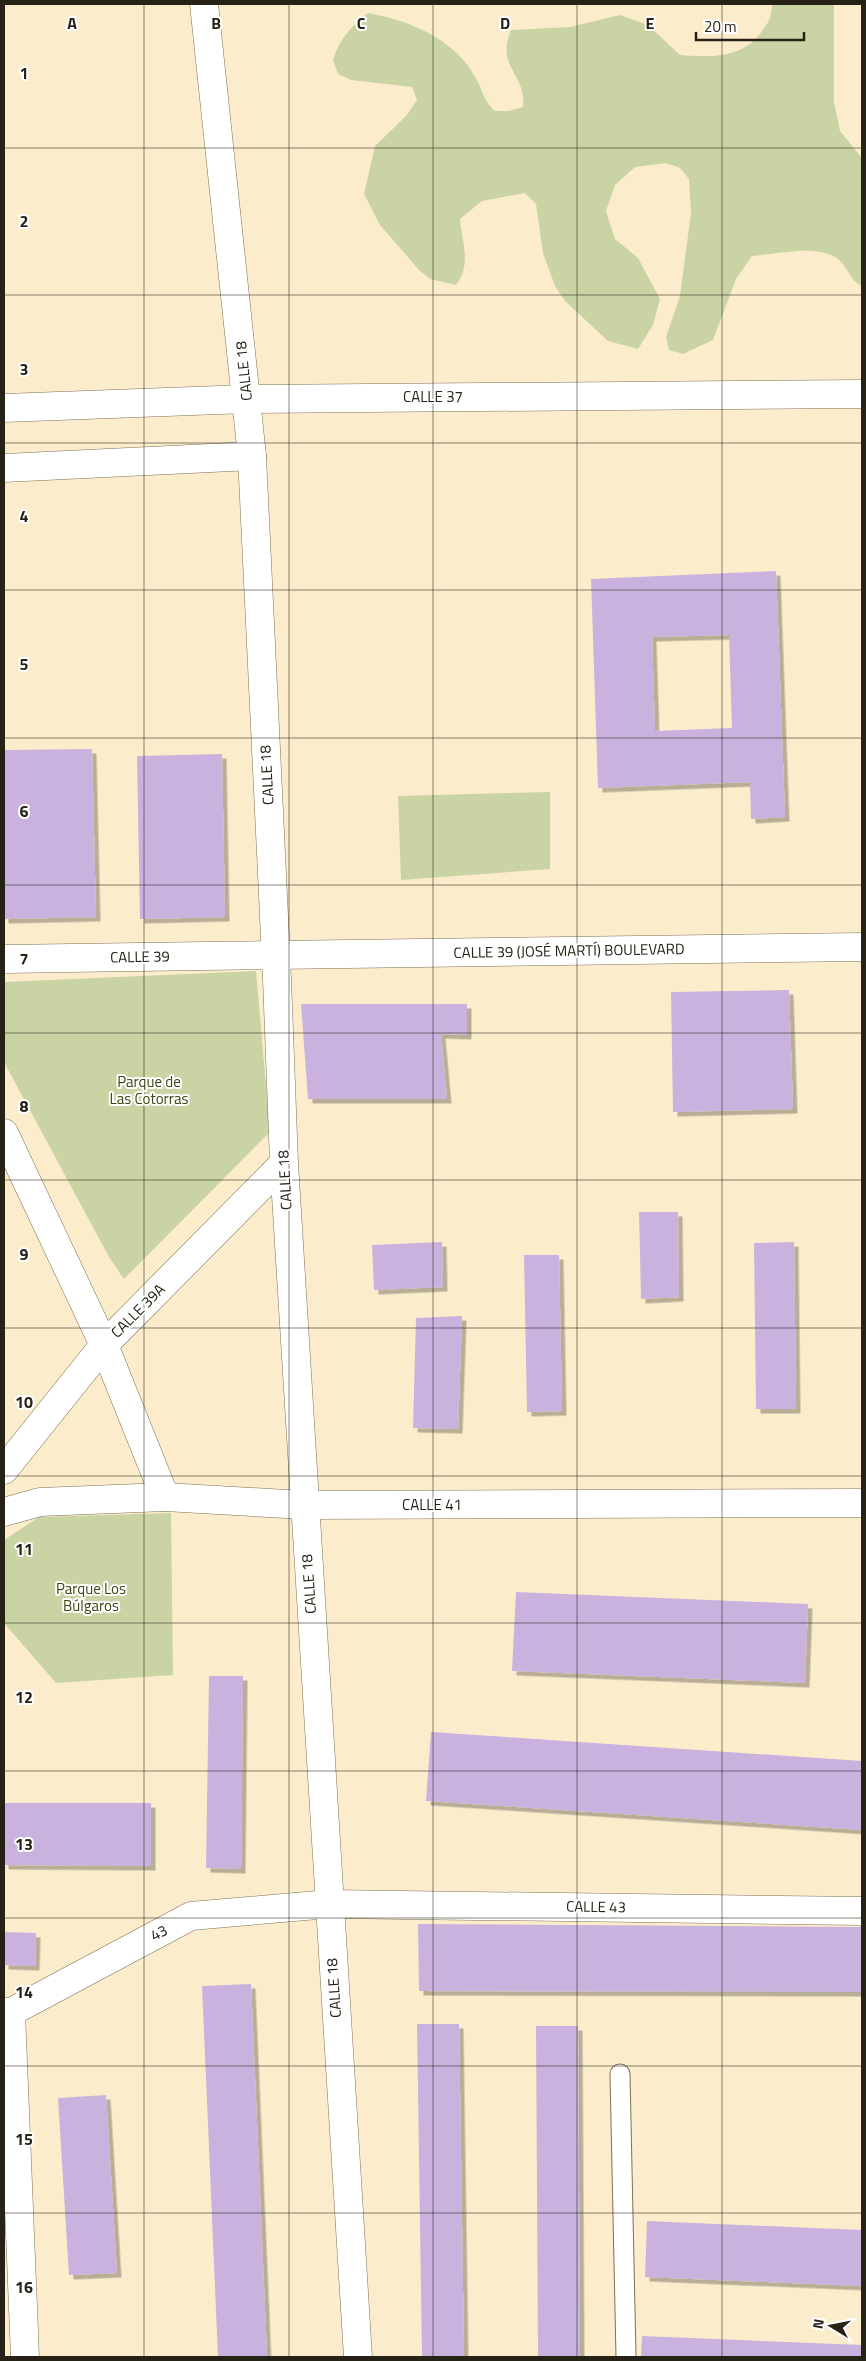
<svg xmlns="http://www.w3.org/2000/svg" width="866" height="2361" font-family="'Titillium Web',sans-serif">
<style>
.green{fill:#cad3a3}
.building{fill:#c9b3de;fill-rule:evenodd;filter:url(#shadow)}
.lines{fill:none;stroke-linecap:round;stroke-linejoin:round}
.service-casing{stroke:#7d7153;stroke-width:21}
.pedestrian-casing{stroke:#7d7153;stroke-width:29}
.minor-casing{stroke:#7d7153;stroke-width:29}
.tertiary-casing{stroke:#7d7153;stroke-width:29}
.primary-casing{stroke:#7d7153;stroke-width:29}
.service{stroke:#fff;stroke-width:19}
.pedestrian{stroke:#fff;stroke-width:28}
.minor{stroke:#fff;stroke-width:28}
.tertiary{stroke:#fff;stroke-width:28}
.primary{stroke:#fff;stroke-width:28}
.grid{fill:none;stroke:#272216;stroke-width:1;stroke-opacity:0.55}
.labels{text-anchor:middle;stroke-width:4;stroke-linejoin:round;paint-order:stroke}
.street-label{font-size:15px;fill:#272216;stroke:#fff}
.park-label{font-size:15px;fill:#3d450e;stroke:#fff}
.grid-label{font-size:16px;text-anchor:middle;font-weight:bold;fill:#272216;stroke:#fff;stroke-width:4;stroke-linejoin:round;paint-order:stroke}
</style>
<defs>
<filter id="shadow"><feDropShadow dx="4.5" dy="4.5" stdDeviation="0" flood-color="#0004"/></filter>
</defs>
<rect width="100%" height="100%" fill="#fbedcc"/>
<!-- green -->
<path class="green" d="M772,4H834V102L840,131L862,158V286C851,282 848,268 839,260C820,243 777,254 752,256L736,279L713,340L683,354L669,350L666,337L680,296L691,213L689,179L680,168L666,163L635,167L615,185L606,211L615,239L638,258L660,299L653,325L638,349L608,341L565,301L555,286L543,253L536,204L525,193L482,201L460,219C462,243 472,264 456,285L430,279L419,270L380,225L364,194L375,146L407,115L417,100L412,87L351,80L338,74L333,60C339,40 351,26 368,13C408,20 453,38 474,75C483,89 482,99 495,111H508L523,107C527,74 495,67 511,30L570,27L620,15L648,25L680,55C708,57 740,59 759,35C769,22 771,20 772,4Z
M550,792V869L401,880L398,796Z
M256,971L270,1132L124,1279L109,1257L4,1062V982Z
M171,1513L173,1675L56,1683L4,1623V1540L39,1517Z"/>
<!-- building -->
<path class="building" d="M776,571L785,817L751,819L750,782L598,788L591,579ZM729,635L732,728L655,731L652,637Z
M92,749L96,917L4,919V750Z
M222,754L225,917L140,919L137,756Z
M789,990L793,1109L673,1112L671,992Z
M301,1004H467V1035L441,1034L447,1099H308Z
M639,1212H678L679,1297L641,1299Z
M442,1242L443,1287L374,1290L372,1245Z
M794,1242L796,1409H756L754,1243Z
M524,1255H559L562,1411L527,1412Z
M462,1316L458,1429L413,1428L416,1318Z
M516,1592L808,1604L805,1683L512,1671Z
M209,1676H243L241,1869L206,1868Z
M431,1732L862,1761V1830L426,1801Z
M4,1803H151V1866L4,1865Z
M418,1924L862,1927V1992L419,1991Z
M4,1932L36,1933L35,1966L4,1965Z
M251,1984L267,2357H218L202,1986Z
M417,2024H459L464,2357H422Z
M536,2026H578L580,2357H538Z
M106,2095L117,2273L69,2275L58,2098Z
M647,2221L862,2230V2286L645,2277Z
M642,2336L862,2345V2357H641Z"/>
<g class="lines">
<!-- service casing -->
<g class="service-casing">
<path id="service" d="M620,2074L626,2357"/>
</g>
<!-- pedestrian casing -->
<g class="pedestrian-casing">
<path id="pedestrian" d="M276,955L862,947"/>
</g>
<!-- minor casing -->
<g class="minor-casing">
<path id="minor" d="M4,408L247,399
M4,468L252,456
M4,1133L104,1345L165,1497
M4,2012H11L191,1916L329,1904L862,1911
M11,2012L25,2357"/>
</g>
<!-- tertiary casing -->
<g class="tertiary-casing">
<path id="tertiary" d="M204,4L252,456L277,979L284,1163L358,2357
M247,399L862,394
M4,959L276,955
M4,1470L104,1345L284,1163"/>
</g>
<!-- primary casing -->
<g class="primary-casing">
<path id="primary" d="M4,1512L40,1502L165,1497L304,1505L862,1503"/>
</g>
<!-- service -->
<use href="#service" class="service"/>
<!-- pedestrian -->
<use href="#pedestrian" class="pedestrian"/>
<!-- minor -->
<use href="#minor" class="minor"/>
<!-- tertiary -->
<use href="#tertiary" class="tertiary"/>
<!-- primary -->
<use href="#primary" class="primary"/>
</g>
<!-- grid -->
<path class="grid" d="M144,4V2357M289,4V2357M433,4V2357M577,4V2357M722,4V2357M4,148H862M4,295H862M4,443H862M4,590H862M4,738H862M4,885H862M4,1033H862M4,1180H862M4,1328H862M4,1476H862M4,1623H862M4,1771H862M4,1918H862M4,2066H862M4,2213H862"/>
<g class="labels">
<!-- street labels -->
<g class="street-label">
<text transform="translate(244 371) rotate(-96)" y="5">CALLE 18</text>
<text x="433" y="402">CALLE 37</text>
<text transform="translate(267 775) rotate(-93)" y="5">CALLE 18</text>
<text transform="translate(569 951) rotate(-1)" y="5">CALLE 39 (JOSÉ MARTÍ) BOULEVARD</text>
<text transform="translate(140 957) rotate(-1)" y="5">CALLE 39</text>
<text transform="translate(285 1180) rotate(-93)" y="5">CALLE 18</text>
<text transform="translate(138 1311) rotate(-45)" y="5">CALLE 39A</text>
<text x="432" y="1510">CALLE 41</text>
<text transform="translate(309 1584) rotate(-94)" y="5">CALLE 18</text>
<text transform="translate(596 1907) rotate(1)" y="5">CALLE 43</text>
<text transform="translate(159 1933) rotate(-28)" y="5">43</text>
<text transform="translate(334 1988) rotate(-94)" y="5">CALLE 18</text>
</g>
<!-- park labels -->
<g class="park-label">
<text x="149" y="1087">Parque de<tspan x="149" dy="17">Las Cotorras</tspan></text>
<text x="91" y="1594">Parque Los<tspan x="91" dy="17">Búlgaros</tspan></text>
</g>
</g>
<g class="grid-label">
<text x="72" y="29">A</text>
<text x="216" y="29">B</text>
<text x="361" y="29">C</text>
<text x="505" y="29">D</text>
<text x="650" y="29">E</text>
<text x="24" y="79">1</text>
<text x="24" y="227">2</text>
<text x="24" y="375">3</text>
<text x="24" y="522">4</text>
<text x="24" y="670">5</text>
<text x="24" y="817">6</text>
<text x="24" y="965">7</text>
<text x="24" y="1112">8</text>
<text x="24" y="1260">9</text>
<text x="24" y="1408">10</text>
<text x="24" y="1555">11</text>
<text x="24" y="1703">12</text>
<text x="24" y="1850">13</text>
<text x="24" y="1998">14</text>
<text x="24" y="2145">15</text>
<text x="24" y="2293">16</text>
</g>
<!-- border -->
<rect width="866" height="2361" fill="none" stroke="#272216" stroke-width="10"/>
<!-- north arrow -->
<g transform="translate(831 2326) rotate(280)" stroke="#ffffff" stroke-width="4" paint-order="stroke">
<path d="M0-4L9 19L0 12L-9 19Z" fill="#272216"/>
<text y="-8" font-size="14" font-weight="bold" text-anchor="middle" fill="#272216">N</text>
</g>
<!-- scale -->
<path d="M696 32v8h108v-8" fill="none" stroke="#272216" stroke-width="2.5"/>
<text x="704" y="32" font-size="15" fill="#272216" stroke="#ffffff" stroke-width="4" paint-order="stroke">20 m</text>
</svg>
